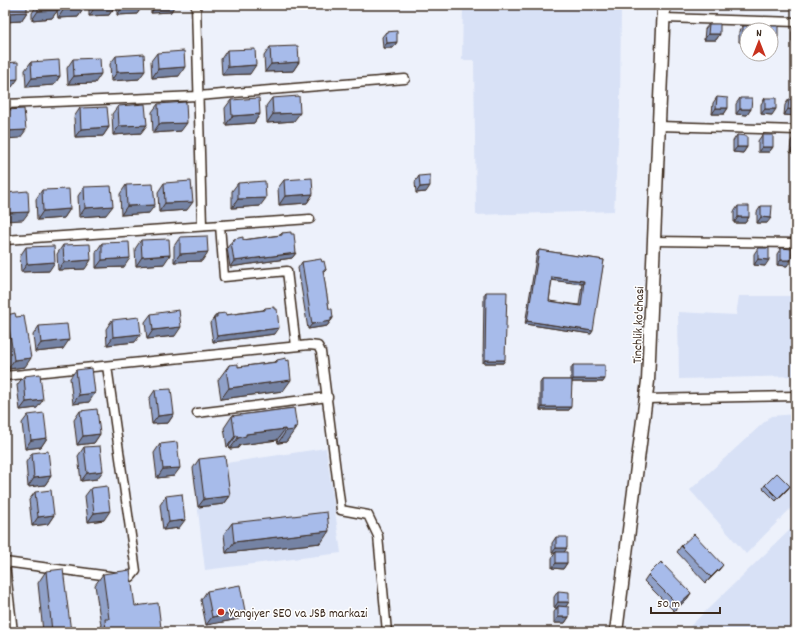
<svg xmlns="http://www.w3.org/2000/svg" width="801" height="637" font-family="Dekko,sans-serif">
<style>
.built{fill:#d8e1f6}
.lines{fill:none;stroke-linecap:round;stroke-linejoin:round}
.minor-casing{stroke:#3b2a1e;stroke-width:11}
.secondary-casing{stroke:#3b2a1e;stroke-width:15}
.minor{stroke:#fff;stroke-width:8}
.secondary{stroke:#fff;stroke-width:12}
.wall{fill:#90a1c9;stroke:#3b2a1e;fill-rule:evenodd}
.shaded-wall{fill:#7583a4;stroke:#3b2a1e}
.building{fill:#a7bbea;stroke:#3b2a1e;fill-rule:evenodd}
.poi-dot{fill:#c8321e;stroke:#fff;stroke-width:1.5}
.labels{text-anchor:middle;stroke-width:3;stroke-linejoin:round;paint-order:stroke}
.street-label{font-size:13px;fill:#3b2a1e;stroke:#fff}
.poi-label{font-size:13px;fill:#3b2a1e;stroke:#fff;text-anchor:start}
</style>
<rect width="100%" height="100%" fill="#edf1fb"/>
<filter id="ink" filterUnits="userSpaceOnUse"><feTurbulence type="fractalNoise" baseFrequency=".025" numOctaves="2"/><feDisplacementMap in="SourceGraphic" scale="8" xChannelSelector="R" yChannelSelector="G"/><feConvolveMatrix kernelMatrix="1 2 1 2 8 2 1 2 1" color-interpolation-filters="sRGB"/></filter>
<g filter="url(#ink)">
<!-- built -->
<path class="built" d="M463,5H621L620,107L614,211L476,215L474,60H462Z
M739,296H796V376L679,379L678,312L736,315Z
M796,414V503L746,554L690,490L771,416Z
M326,448L341,553L205,570L193,468Z
M796,524V632H684L737,581Z"/>
<g class="lines">
<!-- minor casing -->
<g class="minor-casing">
<path id="minor" d="M196,5L202,226
M664,18L796,22
M5,104L198,96L405,79
M659,126L796,130
M220,225L224,277L287,271L296,346
M5,240L310,219
M654,241L796,243
M5,376L309,345L318,346L321,352L341,510L368,515L378,536L387,632
M646,399L796,396
M197,413L328,397
M5,562L117,577H131L136,571L107,366
M5,564L13,632"/>
</g>
<!-- secondary casing -->
<g class="secondary-casing">
<path id="secondary" d="M616,632L648,381L664,5"/>
</g>
<!-- minor -->
<use href="#minor" class="minor"/>
<!-- secondary -->
<use href="#secondary" class="secondary"/>
</g>
<!-- wall -->
<path class="wall" d="M5,5H21L27,12L21,21L5,22Z
M37,5H84V8L78,17L58,18L57,11L52,18L32,20V13Z
M91,5H115V6L109,15L89,16V9Z
M117,5H143L137,14L117,15Z
M151,5H156L171,12L151,13Z
M709,24L720,34L716,40H704L705,29Z
M743,26L747,30V42H739V31Z
M796,26V42H792V32Z
M386,32L397,42L393,48H383L382,37Z
M270,47L299,62L293,71L265,72L264,56Z
M227,50L250,74L222,75L221,59Z
M157,53L179,76L152,78L151,61Z
M116,56L139,79L111,81L110,64Z
M73,59L95,83L68,84L67,68Z
M31,62L60,76L54,85L26,87L25,70Z
M717,97L728,108L724,114H712L713,103Z
M272,98L294,121L267,123L266,106Z
M740,98L751,109L747,115L736,114V104Z
M765,98L772,115L761,114V104Z
M789,99L796,116L784,115L785,105Z
M231,100L260,114L254,123L226,125L225,108Z
M158,104L181,131L153,133L152,112Z
M118,106L141,133L113,135L112,114Z
M80,108L109,127L103,136L75,137L74,117Z
M737,135L747,147L743,153L733,152V141Z
M762,135L773,147L769,152H758V141Z
M795,135L796,153L790,152L791,141Z
M419,176L426,192L416,193L415,182Z
M284,180L313,194L307,203L279,205L278,188Z
M164,183L187,210L159,212L158,192Z
M238,183L260,206L232,208V191Z
M126,185L149,213L121,215L120,194Z
M84,187L106,215L79,217L78,196Z
M42,190L70,209L64,218L37,220L36,199Z
M738,206L749,217L745,223H734V212Z
M761,206L767,223H757V212Z
M282,233L291,234L296,253L292,258L230,267L227,248L234,239L243,240L280,235Z
M180,237L202,261L174,262V246Z
M141,240L164,264L136,266L135,249Z
M102,243L124,267L96,268V252Z
M63,245L85,269L58,270L57,254Z
M26,247L49,271L21,272L20,256Z
M758,248L765,266L754,265V254Z
M781,248L787,266L777,265V254Z
M539,250L604,260L591,334L525,324L537,252ZM552,280L582,284L579,305L549,301Z
M302,262H322L326,270L323,273L329,309L333,318L327,326L308,329L298,268Z
M486,292L503,363H483L484,295Z
M265,308L275,334L213,342L210,323L217,314L226,315L263,310Z
M151,314L175,336L147,339L145,322Z
M7,315L25,367L8,369L5,348V318Z
M112,320L135,342L107,345L106,329Z
M39,326L63,349L35,352L33,335Z
M277,360L283,391L221,399L218,380L229,365L238,367L275,362Z
M573,365L603,382H572L569,410H540V383L542,380H571V368Z
M76,370L89,402L73,404L70,378Z
M24,376L37,408L20,410L17,385Z
M155,390L174,414L168,423L152,424L149,399Z
M294,408L289,438L286,442L278,443L277,440L240,445L238,448L230,449L229,446L227,447L224,428L232,416Z
M80,411L100,434L94,443L77,445L74,420Z
M28,415L47,438L41,447L25,449L22,423Z
M160,444L174,476L157,478L154,453Z
M84,447L97,479L81,481L78,456Z
M32,453L51,476L45,485L28,487L26,462Z
M199,459L230,496L224,504L198,507L193,468Z
M765,485L790,486L788,489L776,501L763,488Z
M91,488L104,520L88,522L85,496Z
M35,492L54,515L48,524L32,526L29,500Z
M166,496L179,528L163,530L160,505Z
M232,523L321,543L226,553L224,534Z
M556,537L564,552L567,563L563,569L552,568V558L555,553H552V543Z
M681,546L719,570L706,583L677,552Z
M46,571L71,632H43L38,583Z
M103,574L135,606L161,628L159,632H97V631L101,625L95,585Z
M648,575L691,593L687,599L674,611L644,581Z
M207,591L239,619L206,625L201,600Z
M558,591L566,607L569,617L565,623H554V612L557,608H554V597Z"/>
<!-- shaded-wall -->
<path class="shaded-wall" d="M143,5L137,14L117,15L123,6Z
M156,5H175L171,12L151,13Z
M115,6L109,15L89,16L95,7Z
M84,8L78,17L58,18L64,9Z
M58,10L52,18L32,20L38,11Z
M27,12L21,21L5,22V17L7,13Z
M708,34H720L716,40H704Z
M743,36H747V42H739Z
M771,37H778L774,43H771Z
M796,37V42H792Z
M397,42L393,48H383L387,43Z
M299,62L293,71L265,72L271,64Z
M256,65L250,74L222,75L228,67Z
M185,67L179,76L152,78L158,69Z
M145,71L139,79L111,81L117,72Z
M101,74L95,83L68,84L74,76Z
M60,76L54,85L26,87L32,78Z
M18,79L12,87L5,88V80Z
M716,108H728L724,114H712Z
M740,109H751L747,115L736,114Z
M765,109H776L772,115L761,114Z
M788,109L796,110V116L784,115Z
M300,113L294,121L267,123L273,114Z
M260,114L254,123L226,125L232,116Z
M187,123L181,131L153,133L159,124Z
M147,125L141,133L113,135L119,126Z
M109,127L103,136L75,137L81,129Z
M26,130L20,138L5,139V131Z
M737,147H747L743,153L733,152Z
M762,147H773L769,152H758Z
M794,147H796V153L790,152Z
M430,186L426,192L416,193L420,187Z
M313,194L307,203L279,205L285,196Z
M266,198L260,206L232,208L238,199Z
M193,202L187,210L159,212L165,203Z
M155,205L149,213L121,215L127,206Z
M113,206L106,215L79,217L85,208Z
M70,209L64,218L37,220L43,211Z
M29,212L23,220L5,221V213Z
M738,217H749L745,223H734Z
M761,217L771,218L767,223H757Z
M208,252L202,261L174,262L180,254Z
M296,253L292,258L230,267L234,261Z
M170,255L164,264L136,266L142,257Z
M130,258L124,267L96,268L102,260Z
M758,259L769,260L765,266L754,265Z
M91,260L85,269L58,270L64,262Z
M781,260H791L787,266L777,265Z
M55,262L49,271L21,272L27,264Z
M552,277L584,281L582,284L550,280Z
M331,318H333L327,326L308,329L312,324Z
M527,321L593,331L591,334L525,324Z
M181,327L175,336L147,339L153,330Z
M279,328L275,334L213,342L217,336Z
M141,334L135,342L107,345L113,337Z
M69,340L63,349L35,352L41,343Z
M31,358L25,367L8,369L14,360Z
M485,360H505L503,363H483Z
M573,379H605L603,382H571Z
M291,380L283,391L221,399L229,388Z
M95,393L89,402L73,404L79,395Z
M43,400L37,408L20,410L26,402Z
M542,407H571L569,410H540Z
M174,414L168,423L152,424L158,416Z
M294,427H297L286,442L278,443L286,431Z
M285,429L277,440L240,445L238,448L230,449L238,438L246,434Z
M100,434L94,443L77,445L83,436Z
M237,435L229,446L227,447L235,436Z
M47,438L41,447L25,449L31,440Z
M180,468L174,476L157,478L163,469Z
M103,471L97,479L81,481L87,473Z
M51,476L45,485L28,487L34,478Z
M790,486L788,489L776,501L778,498Z
M230,496L224,504L198,507L204,499Z
M110,511L104,520L88,522L94,513Z
M54,515L48,524L32,526L38,517Z
M185,520L179,528L163,530L169,522Z
M329,531L321,543L226,553L234,542Z
M556,548H567L563,554L556,552L555,553H552Z
M556,563H567L563,569L552,568Z
M723,565L719,570L706,583L711,577Z
M691,593L687,599L674,611L678,605Z
M558,602H569L565,608L558,606L557,608H554Z
M245,611L239,619L206,625L212,617Z
M558,617H569L565,623H554Z
M161,628L159,632H133Z"/>
<!-- building -->
<path class="building" d="M7,5H27V12L7,13Z
M38,5H58V10L38,11Z
M64,5H84V8L64,9Z
M95,5H115V6L95,7Z
M123,5H143L123,6Z
M709,24H720V34H708Z
M743,26H754V30H747V36H743Z
M767,26H778V37H771V30H767Z
M397,31V42L387,43L386,32Z
M298,46L299,62L271,64L270,47Z
M255,49L256,65L228,67L227,50Z
M184,51L185,67L158,69L157,53Z
M144,54L145,71L117,72L116,56Z
M100,58L101,74L74,76L73,59Z
M59,60L60,76L32,78L31,62Z
M18,62V79L5,80V63Z
M299,96L300,113L273,114L272,98Z
M717,97L728,98V108H716Z
M259,98L260,114L232,116L231,100Z
M740,98H752L751,109H740Z
M765,98H776V109H765Z
M789,99H796V110L788,109Z
M186,102L187,123L159,124L158,104Z
M145,104L147,125L119,126L118,106Z
M107,107L109,127L81,129L80,108Z
M24,109L26,130L5,131V110Z
M737,135L747,136V147H737Z
M762,135H773V147H762Z
M795,135H796V147H794Z
M430,175V186L420,187L419,176Z
M312,178L313,194L285,196L284,180Z
M191,181L193,202L165,203L164,183Z
M265,181L266,198L238,199V183Z
M153,184L155,205L127,206L126,185Z
M111,186L113,206L85,208L84,187Z
M69,189L70,209L43,211L42,190Z
M28,191L29,212L5,213V193Z
M738,206H749V217H738Z
M761,206H772L771,218L761,217Z
M291,232V234H294L296,253L234,261L231,242L234,241V239L243,237V240L282,235V233Z
M207,236L208,252L180,254V237Z
M169,239L170,255L142,257L141,240Z
M129,242L130,258L102,260V243Z
M90,244L91,260L64,262L63,245Z
M54,246L55,262L27,264L26,247Z
M758,248H769V260L758,259Z
M781,248L792,249L791,260H781Z
M539,250L604,260L593,331L527,321ZM552,277L584,281L581,306L549,301Z
M321,259L322,262L324,261L326,270H323L329,309H332L333,318H331V321L312,324L302,262Z
M486,292H507L505,360H485Z
M274,307V309H277L279,328L217,336L214,317H217V314L226,313V315L265,310V308Z
M179,310L181,327L153,330L151,314Z
M15,313L16,317L24,316L31,358L14,360L7,315Z
M139,317L141,334L113,337L112,320Z
M67,324L69,340L41,343L39,326Z
M286,358V361L289,360L291,380L229,388L226,369L229,368V365L238,364V367L277,362V360Z
M573,365H605V379H573Z
M92,368L95,393L79,395L76,370Z
M40,374L43,400L26,402L24,376Z
M542,380H572L571,407H542Z
M171,389L174,414L158,416L155,390Z
M294,408L297,427H294V430L286,431L285,429L246,434V436L238,438L237,435L235,436L232,416Z
M97,409L100,434L83,436L80,411Z
M44,413L47,438L31,440L28,415Z
M177,442L180,468L163,469L160,444Z
M100,446L103,471L87,473L84,447Z
M48,451L51,476L34,478L32,453Z
M225,456L230,496L204,499L199,459Z
M777,473L790,486L778,498L765,485Z
M107,486L110,511L94,513L91,488Z
M51,490L54,515L38,517L35,492Z
M182,494L185,520L169,522L166,496Z
M327,512L329,531L234,542L232,523Z
M694,534L723,565L711,577L681,546Z
M556,537H567V548H556Z
M556,552H567V563H556Z
M661,562L691,593L678,605L648,575Z
M63,569L71,632H52L46,571Z
M130,570L135,606L158,603L161,628L133,632H106L105,619H109L103,574Z
M240,585L245,611L212,617L207,591Z
M558,591L569,592V602H558Z
M558,606L569,607V617H558Z"/>
</g>
<!-- markers -->
<circle class="poi-dot" cx="221" cy="612" r="4"/>
<g class="labels">
<!-- street labels -->
<g class="street-label">
<text transform="translate(637 325) rotate(-88)" y="5">Tinchlik ko'chasi</text>
</g>
<!-- poi labels -->
<g class="poi-label">
<text x="229" y="617">Yangiyer SEO va JSB markazi</text>
</g>
</g>
<!-- margin -->
<rect width="801" height="637" fill="none" stroke="#fff" stroke-width="20"/>
<rect x="10" y="10" width="781" height="617" fill="none" stroke="#3b2a1e" stroke-width="1.5" filter="url(#ink)"/>
<!-- north arrow -->
<g transform="translate(759 42)"><circle r="19" fill="#ffffff" stroke="#b1aaa5"/>
<path d="M0-3L7 15L0 10L-7 15Z" fill="#c8321e"/>
<text y="-6" font-size="11" font-weight="bold" text-anchor="middle" fill="#3b2a1e">N</text>
</g>
<!-- scale -->
<path d="M651 607v6h69v-6" fill="none" stroke="#3b2a1e" stroke-width="2"/>
<text x="657" y="607" font-size="12" fill="#3b2a1e" stroke="#ffffff" stroke-width="3" paint-order="stroke">50 m</text>
</svg>
